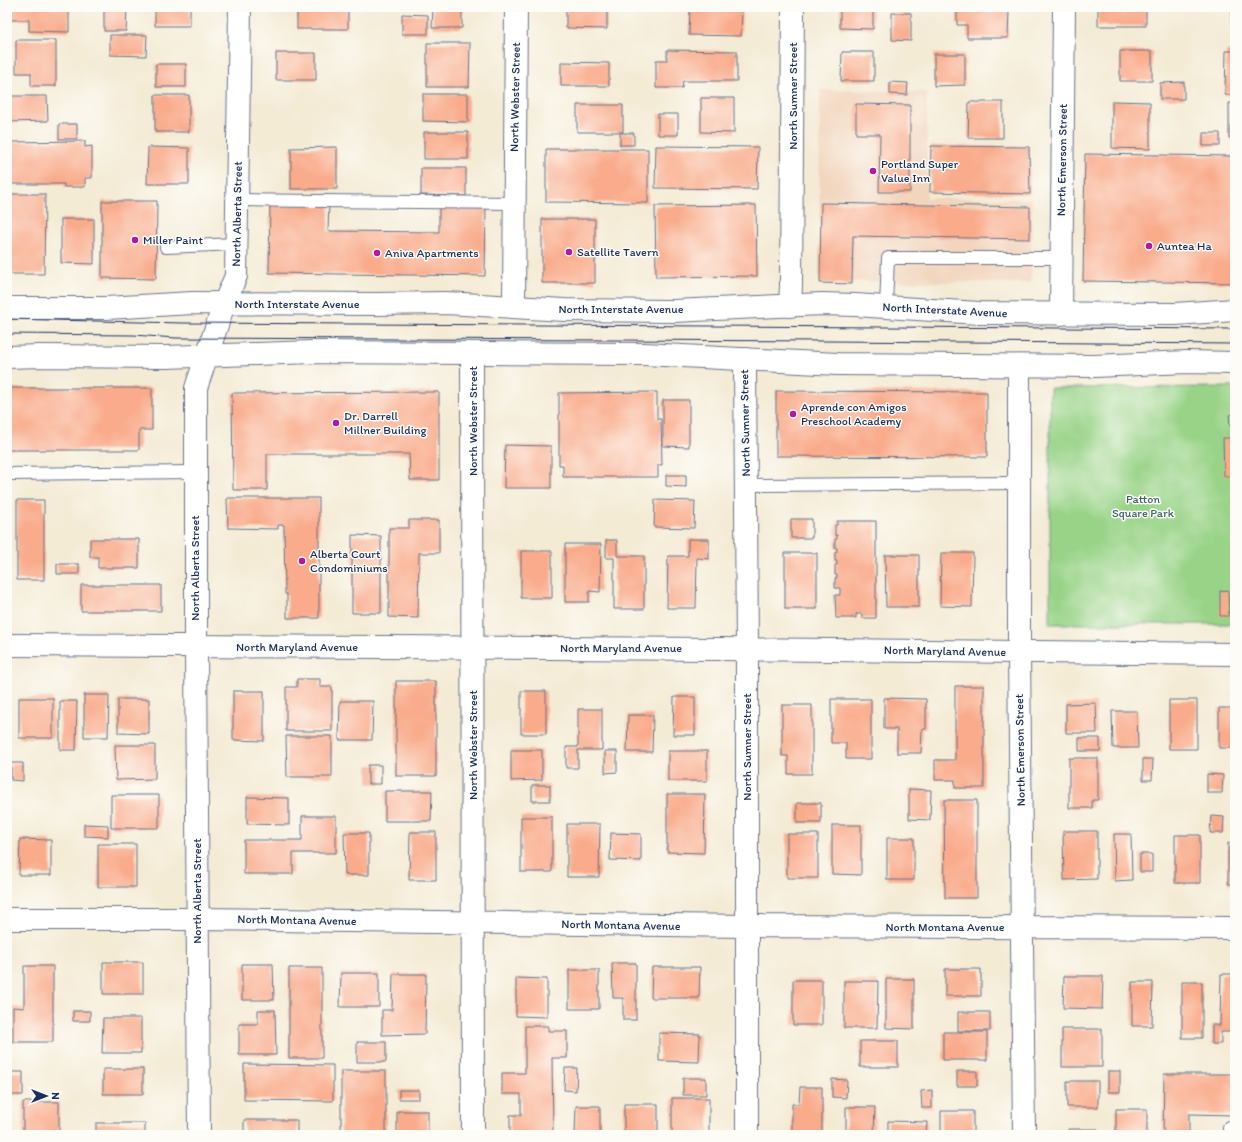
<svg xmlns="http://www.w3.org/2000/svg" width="1242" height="1142" font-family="Itim,sans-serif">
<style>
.built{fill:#f2d5bd}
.green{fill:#98d387;stroke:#5a8172}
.building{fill:#f9ab8b}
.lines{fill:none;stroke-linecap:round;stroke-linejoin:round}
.service-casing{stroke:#677188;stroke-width:14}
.minor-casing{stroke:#677188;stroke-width:24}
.tertiary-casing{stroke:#677188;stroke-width:24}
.service{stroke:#fff;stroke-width:12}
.minor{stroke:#fff;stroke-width:22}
.tertiary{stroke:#fff;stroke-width:22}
.tram{stroke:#1b2f5e;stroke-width:1}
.poi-dot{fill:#b5179e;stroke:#fdfcf7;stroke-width:1.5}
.labels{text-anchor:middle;stroke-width:3;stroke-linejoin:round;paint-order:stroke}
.street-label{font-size:12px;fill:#1b2f5e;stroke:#fdfcf7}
.poi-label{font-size:12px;fill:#1b2f5e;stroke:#fdfcf7;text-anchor:start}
.park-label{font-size:12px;fill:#40606a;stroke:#fdfcf7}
</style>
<rect width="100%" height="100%" fill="#fdfcf7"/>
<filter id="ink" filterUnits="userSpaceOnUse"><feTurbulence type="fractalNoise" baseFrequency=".025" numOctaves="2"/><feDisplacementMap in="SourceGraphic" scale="8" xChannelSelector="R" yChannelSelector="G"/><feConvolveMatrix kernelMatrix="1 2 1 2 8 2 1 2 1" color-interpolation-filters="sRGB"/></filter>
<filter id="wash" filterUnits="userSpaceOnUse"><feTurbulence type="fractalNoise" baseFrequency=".012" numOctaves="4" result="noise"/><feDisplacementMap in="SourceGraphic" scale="16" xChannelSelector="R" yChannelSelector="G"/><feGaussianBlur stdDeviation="0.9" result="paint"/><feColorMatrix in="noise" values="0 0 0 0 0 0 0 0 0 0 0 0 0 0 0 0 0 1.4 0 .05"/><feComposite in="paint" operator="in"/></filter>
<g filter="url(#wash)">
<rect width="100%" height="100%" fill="#f4ebd5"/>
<!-- built -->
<path class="built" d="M820,90L927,92V198L1032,199L1031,283L819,281Z"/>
<!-- green -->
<path class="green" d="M1235,387V624H1050V388Z"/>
<g id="blocks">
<!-- building -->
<path class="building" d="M10,7H69V32L29,31V20H9Z
M155,7H190V26H155Z
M297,7H348V29H297Z
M433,7H462V28H432Z
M566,7H607V29L566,28Z
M840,7H873V29L840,28Z
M957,7H998V10H1009L1008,38H967V25H957Z
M1098,7H1146V26H1098Z
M1232,7H1235V38H1232Z
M104,8H127L126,31H104Z
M690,8L742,9L741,36L689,35Z
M892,13H911V41L892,40Z
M402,14L428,15V34H402Z
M110,35H147L146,56L110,55Z
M16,40H56V86H31V73H16Z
M427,43H470L469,87H427Z
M667,50L737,51V81H683L682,88H656V60H667Z
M1120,51H1152V81H1120Z
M1226,51H1235V95H1225Z
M842,52H874V81H841Z
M276,53H316V80H276Z
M934,54H965V85L934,86Z
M561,62L609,63V86H561Z
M156,64H186V87H156Z
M890,82L908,83L907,95L890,94Z
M1184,82V99H1160V83Z
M423,94H468V122L423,121Z
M155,95H189V132H155Z
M8,96H47L48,121L8,122Z
M701,98H734V133L701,132Z
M1112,101L1150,102V149L1112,148Z
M969,102H1003V138H968Z
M1229,103H1235V138H1229Z
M856,104L910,105V192H879L880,134H856Z
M577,105H623V132H577Z
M658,114H678V135H658Z
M59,124H77V139H59Z
M424,132H468V159H424Z
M620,133H634V145H620Z
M1203,133H1220V146H1203Z
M85,141V147L92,146V178H85V187H64V184H10V179H7V146H11V142Z
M656,146L758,147L757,189L655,188Z
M931,146L1029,147L1030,194L930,192Z
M148,147L189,148V184H147Z
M337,147V189H291V148Z
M546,149H648V203L546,202Z
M1085,154L1235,156V283L1083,281Z
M421,168H466V196L421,195Z
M7,194H45L44,274H7Z
M102,201H157L156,279L102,278Z
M270,202L329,203L328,231L439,232V205H486L485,276L269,273Z
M821,203L1030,207V239L853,236L852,284L820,283Z
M756,205L757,276L656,277L655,206Z
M61,219H94V264L61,263Z
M542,219H595V283H542Z
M7,388H152V430H139V450H7Z
M776,391L987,392V457L776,456Z
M439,392V480H410L409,454H267V490H233L232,393Z
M657,392V419H661L662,465H658V477H563V465H559V393Z
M663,400H689V447L663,446Z
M1235,414V426H1230L1229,415Z
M1223,438H1235V476H1224Z
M505,445L551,446V488H504Z
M666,475H686V487L666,486Z
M227,498H319V618H287V594H285L284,525H278V529L228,528Z
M17,500H44V580H17Z
M655,500L695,501L694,528L654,527Z
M791,519H812V538H791Z
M409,520H439V553H419L418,618L389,617V528H409Z
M837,521H876V618H862V614H856V618H836L835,595H840V588H835V578H837V575H835V565H837V561H835V552H837V548H835V539H837V535H835V525H837Z
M352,535L381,536V613H352Z
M90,539H139V568H98V557H90Z
M688,539H709V559L697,558L696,608H667L668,556H688Z
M606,540H617V556H644V609H614V558H606Z
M565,544H601L600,592L589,591V602H565Z
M521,551H552V598H521Z
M785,553H817V609H785Z
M941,553H973L972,607L940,606Z
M885,555H919V607H886Z
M57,564H79V574H57Z
M81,585H161V611H81Z
M1228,590L1229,616H1220V591Z
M297,679H320V687H332V731H286V687H297Z
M396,681H436V776H396Z
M955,686H984V788H955V780H935V760H955Z
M233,691H264V741L233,740Z
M521,691H546V734H521Z
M84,695H109L108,737H84Z
M674,697H695V735H673Z
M19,698H53V738H19Z
M884,698L926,699V729H922L921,753H897V729H884Z
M118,699H149V734L118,733Z
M831,699H871V759H846V743H831Z
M1169,700H1197V749H1169Z
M60,701H77L76,750H60Z
M340,701H373L372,740H339Z
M1096,703L1097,733H1066V704Z
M782,705H812V774H788V756H782Z
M1219,708H1235V748H1219Z
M578,709H602V750H578V768H566V747H578Z
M1112,711H1137L1138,748H1113Z
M628,715H653L652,752H627Z
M286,736H332V777H287Z
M1079,738H1100V751H1079Z
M115,745H155V779L116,780Z
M511,750H542V780L511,781Z
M605,751H617V772L605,773Z
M668,751H707V781H668Z
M1069,758H1098V800H1092V808H1069Z
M1143,759H1153L1152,780H1143Z
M11,763H23V781L11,780Z
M368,765H381V784H368Z
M1207,774L1223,775L1222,793H1207Z
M532,785H550V801H532Z
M909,789L931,790L930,820L909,819Z
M385,791H432L431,821H385Z
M667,794H705L704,853L667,852Z
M111,795H159V828H111Z
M247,797L289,798V825L247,824Z
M944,800H977V898H945Z
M797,803H821V823H797Z
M302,816H336V853H293V874H244V840H302Z
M1211,816L1224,817L1223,833H1210Z
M521,817H552V872H521Z
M84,824L108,825V837L84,836Z
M567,824H600L599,877H567Z
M832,825H861V875L832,874Z
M1063,831H1097V879L1064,880Z
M410,832H436V880H409Z
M344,833H369V875H345Z
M611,833L641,834V861L610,860Z
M787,834H818V878H787Z
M1114,834H1131L1132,880L1115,881Z
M1175,835H1200V883H1175Z
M887,838H914V880H887Z
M20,839L51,840V875H19Z
M1228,843H1235V884H1228Z
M98,844H136V887H98Z
M1140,854H1152V872H1140Z
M103,962H143V994H103Z
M612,963H636V1020H623V998H613Z
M242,964H273L274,1000H242Z
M24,966H53V1042H13V1007L24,1008Z
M652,967H700L699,998H651Z
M289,968H322V1058H289Z
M945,969H981V996H945Z
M569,970H599V1009H569Z
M341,973H379V1007H340Z
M393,974H426L425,1034L382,1035V1010H392Z
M1221,974H1235V1032H1221V1044H1212V1025H1220Z
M1064,976H1103L1102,1009L1063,1008Z
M516,978L547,979V1017L516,1016Z
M886,979H914V1029L886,1028Z
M793,980H822V1025H793Z
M844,981H878L877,1028H844Z
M1132,982H1153L1152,1026H1132Z
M1182,982H1202V1038H1182Z
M258,1010H275L276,1055H239V1024H258Z
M73,1011H90V1021H73Z
M958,1012H990V1031H958Z
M103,1018H141V1053H102Z
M525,1026H548V1031H567V1058H552L553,1135H510V1115H521V1094H502V1073H525Z
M1062,1029H1102V1067H1062Z
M943,1032H987V1060H943Z
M659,1033L700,1034L699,1062L659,1061Z
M860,1041H898V1067H860Z
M357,1042H386V1062H357Z
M244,1064L333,1065V1101L244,1100Z
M565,1068H577L576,1091L564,1090Z
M103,1069H143V1094H103Z
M341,1071H386V1135H341Z
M957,1071H977V1086H957Z
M1108,1071H1120V1092H1108Z
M10,1072H23V1095H10Z
M1164,1074H1235V1115L1189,1114V1135H1163Z
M683,1078H706V1095H683Z
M832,1079L847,1080L846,1098L832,1097Z
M1067,1081H1098V1107H1067Z
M800,1087H822V1135H792V1104H799Z
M399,1090H419V1099H399Z
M932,1090V1108H922L921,1091Z
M672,1098H709V1135H672Z
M23,1102H59V1135H23Z
M624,1104H658V1135H624Z
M576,1106H600V1135H575Z
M846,1107H875L874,1135H846Z
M1116,1109H1147V1135H1116Z
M397,1111H428V1135H397Z
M941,1111H973V1135H941Z
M244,1120H297V1135H244Z
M888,1121L927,1122L926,1135H888Z
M96,1123H145V1135H96Z
M1068,1129H1098V1135H1068Z"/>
</g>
</g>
<g filter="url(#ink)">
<use href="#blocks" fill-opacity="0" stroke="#677188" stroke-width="1"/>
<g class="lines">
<!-- service casing -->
<g class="service-casing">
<path id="service" d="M237,200L514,203
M166,247L237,244
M886,307L888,258H1061
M7,474L195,472
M746,485L1019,483
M1229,1135V1127"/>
</g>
<!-- minor casing -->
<g class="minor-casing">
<path id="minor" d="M224,304L236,276L240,7
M514,306L516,7
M790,306L791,285L793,7
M1061,314L1064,7
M472,354L473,1135
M745,359L747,649V1135
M1019,366V652L1024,1135
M7,645L719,649L1235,654
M7,919H198L747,926L1235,928"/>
</g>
<!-- tertiary casing -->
<g class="tertiary-casing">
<path id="tertiary" d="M7,308H106L192,303L374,304L446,303L564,310L674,311L822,304L855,305L979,313L1175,314L1235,310
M7,357L41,356L166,357L313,352L644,354L837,364L1094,366L1187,362L1235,363
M199,1135L196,646V388L224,304"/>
</g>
<!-- service -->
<use href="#service" class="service"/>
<!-- minor -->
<use href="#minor" class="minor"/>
<!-- tertiary -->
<use href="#tertiary" class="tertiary"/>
<!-- tram -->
<path class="tram" d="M7,319L183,323L1235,329
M7,334L133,335L176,338L826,341L1235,344"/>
</g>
</g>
<!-- markers -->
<g class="poi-dot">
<circle cx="873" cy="171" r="4"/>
<circle cx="135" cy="240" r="4"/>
<circle cx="1149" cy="246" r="4"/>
<circle cx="569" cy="252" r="4"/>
<circle cx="377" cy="253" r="4"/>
<circle cx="793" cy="414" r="4"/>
<circle cx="336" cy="423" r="4"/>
<circle cx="302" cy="561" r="4"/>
</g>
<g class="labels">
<!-- street labels -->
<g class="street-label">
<text transform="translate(793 96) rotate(-90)" y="4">North Sumner Street</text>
<text transform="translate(515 97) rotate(-89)" y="4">North Webster Street</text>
<text transform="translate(1062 160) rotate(-89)" y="4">North Emerson Street</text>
<text transform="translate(237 214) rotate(-89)" y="4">North Alberta Street</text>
<text x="297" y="308">North Interstate Avenue</text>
<text x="621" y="313">North Interstate Avenue</text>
<text transform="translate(945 310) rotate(3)" y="4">North Interstate Avenue</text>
<text transform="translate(473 421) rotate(-90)" y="4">North Webster Street</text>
<text transform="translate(745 423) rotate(-91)" y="4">North Sumner Street</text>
<text transform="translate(195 568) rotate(-90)" y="4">North Alberta Street</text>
<text x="297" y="651">North Maryland Avenue</text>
<text x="621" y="652">North Maryland Avenue</text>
<text transform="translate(945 651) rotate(1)" y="4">North Maryland Avenue</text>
<text transform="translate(473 745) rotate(-90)" y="4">North Webster Street</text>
<text transform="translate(747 747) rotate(-90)" y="4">North Sumner Street</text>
<text transform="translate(1020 750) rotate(-91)" y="4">North Emerson Street</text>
<text transform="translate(197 891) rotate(-90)" y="4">North Alberta Street</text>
<text transform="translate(297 920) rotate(1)" y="4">North Montana Avenue</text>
<text transform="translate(621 925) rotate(1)" y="4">North Montana Avenue</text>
<text x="945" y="931">North Montana Avenue</text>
</g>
<!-- poi labels -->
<g class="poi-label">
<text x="881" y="168">Portland Super<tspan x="881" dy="14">Value Inn</tspan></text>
<text x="143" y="244">Miller Paint</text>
<text x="1157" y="250">Auntea Ha</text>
<text x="577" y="256">Satellite Tavern</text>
<text x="385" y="257">Aniva Apartments</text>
<text x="801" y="411">Aprende con Amigos<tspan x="801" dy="14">Preschool Academy</tspan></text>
<text x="344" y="420">Dr. Darrell<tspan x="344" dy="14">Millner Building</tspan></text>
<text x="310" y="558">Alberta Court<tspan x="310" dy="14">Condominiums</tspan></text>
</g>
<!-- park labels -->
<g class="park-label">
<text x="1143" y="503">Patton<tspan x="1143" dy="14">Square Park</tspan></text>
</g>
</g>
<!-- margin -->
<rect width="1242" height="1142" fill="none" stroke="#fdfcf7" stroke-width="24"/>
<!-- north arrow -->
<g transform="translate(46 1096) rotate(90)" stroke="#fdfcf7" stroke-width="3" paint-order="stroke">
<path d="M0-3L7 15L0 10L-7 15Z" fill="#1b2f5e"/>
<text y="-6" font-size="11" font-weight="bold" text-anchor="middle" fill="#1b2f5e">N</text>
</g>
</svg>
